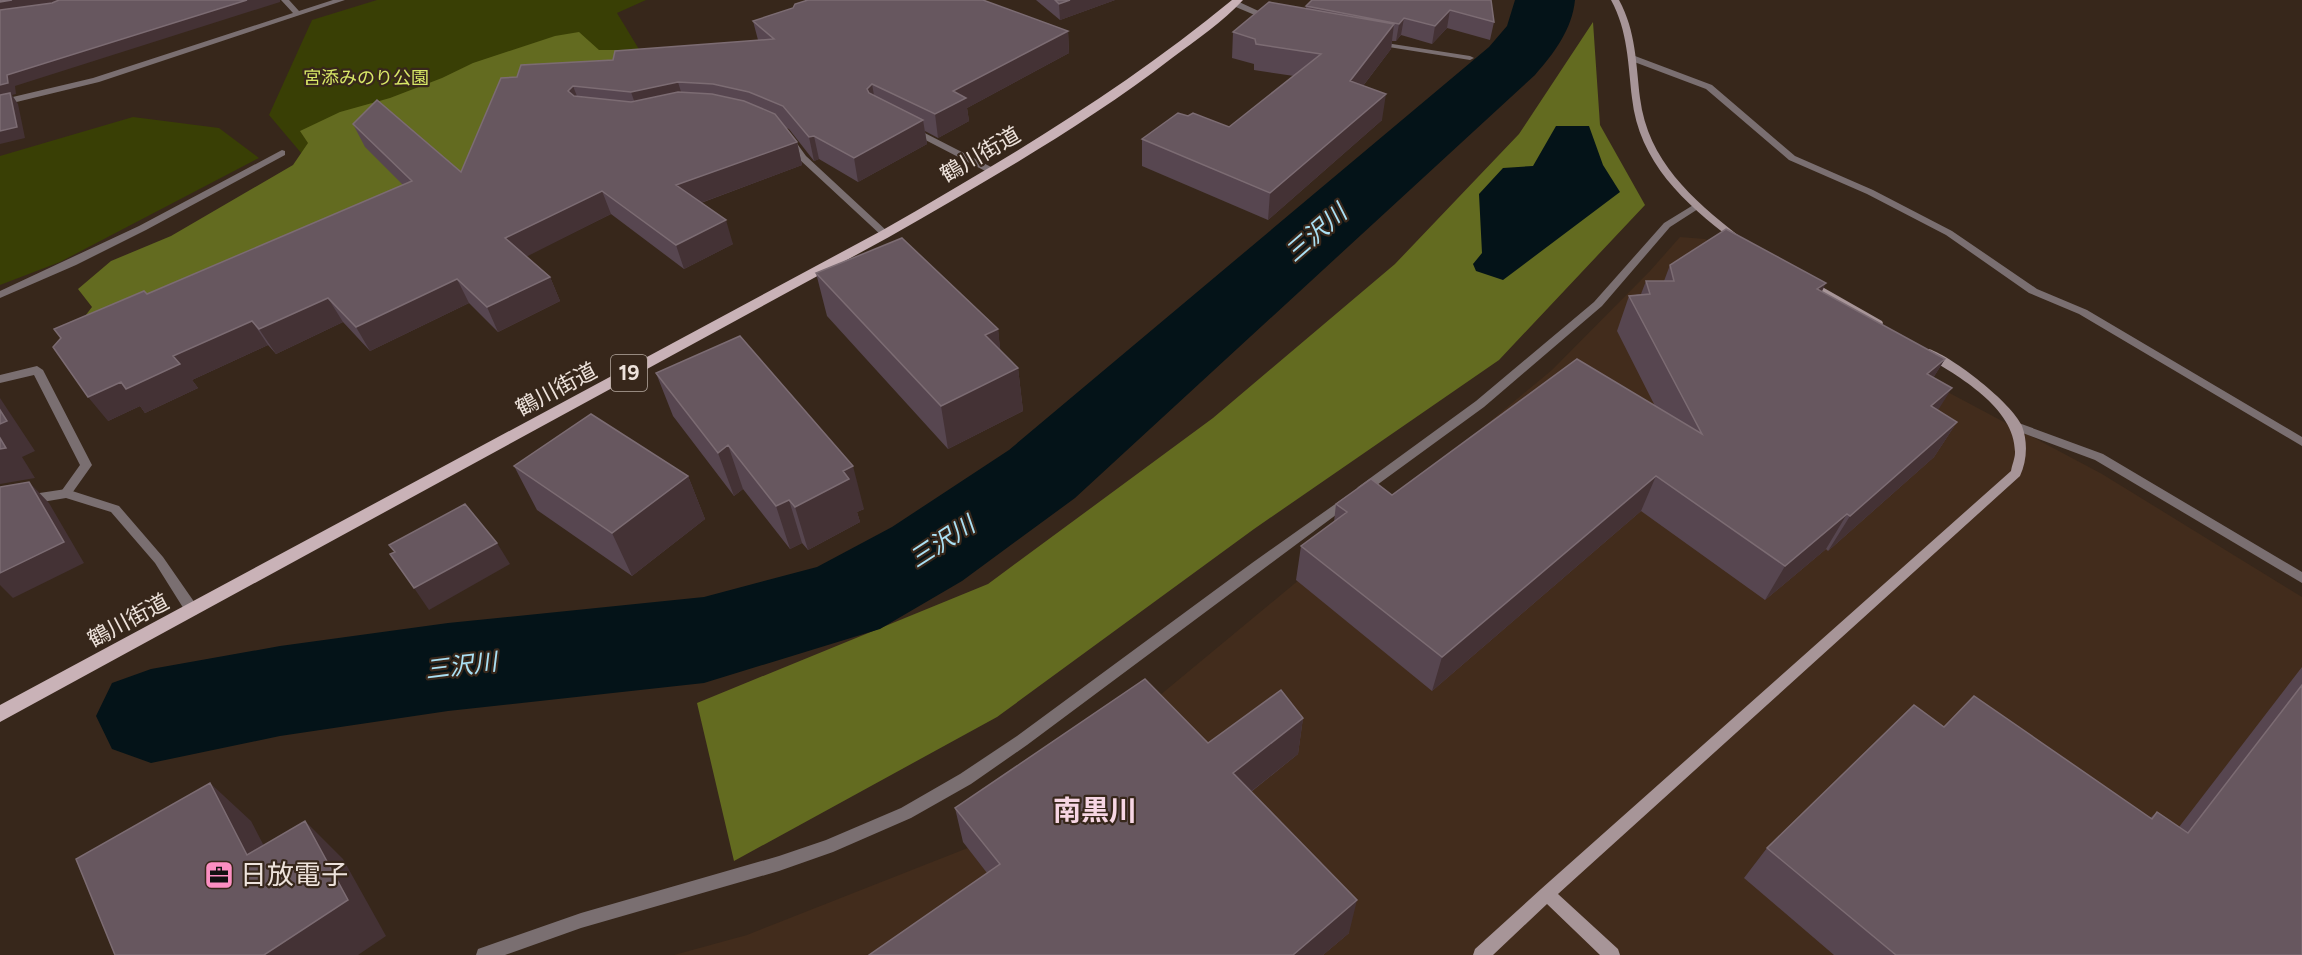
<svg xmlns="http://www.w3.org/2000/svg" width="2302" height="955" font-family="Figtree,'Noto Sans JP',sans-serif">
<style>
.built{fill:#422c1c}
.green{fill:#393f05}
.forest{fill:#636b20}
.water{fill:#041318}
.lines{fill:none;stroke-linecap:round;stroke-linejoin:round}
.river{fill:#041318;fill-rule:evenodd}
.lane{fill:#7a6f71;fill-rule:evenodd}
.street{fill:#7a6f71;fill-rule:evenodd}
.secondary{fill:#a79598;fill-rule:evenodd}
.primary{fill:#c9b2b7;fill-rule:evenodd}
.wall{fill:#574650}
.shaded-wall{fill:#443235}
.building{fill:#67575f;stroke:#7c6c73;stroke-width:1.5}
.labels{text-anchor:middle;stroke-width:4.5;stroke-linejoin:round;paint-order:stroke}
.far-park-label{font-size:18px;fill:#d8e767;stroke:#37271b}
.shield{fill:#37271b;stroke:#b6aaa1;stroke-width:1.5}
.shield-label{font-size:21px;font-weight:bold;fill:#ede2db}
.street-label{font-size:22px;fill:#ede2db;stroke:#37271b}
.water-label{font-size:24px;font-style:italic;fill:#abe0f4;stroke:#37271b}
.near-poi-label{font-size:27px;fill:#ede2db;stroke:#37271b;text-anchor:start}
.near-neighbourhood-label{font-size:28px;font-weight:bold;fill:#f7d6e4;stroke:#37271b}
</style>
<rect width="100%" height="100%" fill="#37271b"/>
<!-- built -->
<path class="built" d="M1680,237L1705,239L1942,389L2102,474L2302,597V955H674L747,935L983,842L1552,370L1650,271Z"/>
<!-- green -->
<path class="green" d="M377,0H646L617,13L640,51L302,154L269,115L312,20Z
M133,117L219,128L259,158L60,262L0,285V156Z"/>
<!-- forest -->
<path class="forest" d="M1593,22L1600,125L1645,205L1499,360L1254,529L997,717L734,861L697,703L988,584L1213,418L1395,264L1519,134Z
M579,32L599,50H626L641,60L544,157L69,337L92,307L78,289L111,261L171,236L293,165L308,143L300,131L340,112L390,98L442,78L473,63L555,36Z"/>
<!-- water -->
<path class="water" d="M1556,126H1589L1603,165L1620,192L1503,280L1476,271L1473,264L1482,253L1479,194L1503,168L1533,166Z"/>
<g class="lines">
<!-- river -->
<path class="river" d="M1515,0H1575C1572,30 1554,53 1535,75L1075,498L962,581L880,629L704,683L448,711L280,736L151,763L112,749L96,716L112,683L151,669L280,646L448,623L704,597L817,567L892,527L1009,450L1489,47L1507,26Z"/>
<!-- lane -->
<path class="lane" d="M1231,1H1237L1276,19L1269,21L1231,5Z
M1373,41L1470,56L1474,58L1470,60L1376,45H1373Z
M1629,56H1635L1712,85L1795,156L1873,190L1952,231L2037,289L2087,310L2302,437V446L2079,314L2029,293L1946,235L1867,194L1789,160L1706,89L1629,60Z
M913,127L997,170L999,172L994,175L991,174L910,132V128Z
M282,150L285,151V155L146,230L76,265L0,298V291L139,226Z
M37,366L43,370L92,465L70,496L66,497L60,493L80,465L34,375L0,383V375Z"/>
<!-- street -->
<path class="street" d="M281,0H289L299,11L333,0H345L99,82L0,106V100L93,78L293,13Z
M790,137L793,138L806,156L888,232V236H882L800,160L785,140Z
M1695,204L1700,207L1698,209L1670,227L1602,306L1484,407L1366,493H1358L1356,490L1358,487L1476,401L1594,302L1664,223Z
M2016,422L2103,454L2302,572V583L2095,460L2012,429L2010,426L2012,423Z
M66,489L119,506L163,557L197,606L199,610L197,614L192,615L187,614L155,563L111,512L66,498L0,509V499Z
M1348,495L1352,497L1354,500L1352,503L1027,745L971,784L911,818L833,852L779,871L581,928L505,955H476L478,949L581,913L779,856L826,840L901,808L960,774L1017,736L1252,563Z"/>
<!-- secondary -->
<path class="secondary" d="M1611,0H1619C1636,31 1636,64 1640,98C1648,161 1692,199 1739,236V240H1733C1684,203 1639,162 1632,98C1628,64 1628,31 1611,0Z
M1810,280L1882,321L1883,323L1882,325H1874L1806,285L1805,283Z
M1929,349C1953,357 2012,403 2022,426C2028,442 2027,461 2020,476L1558,894L1618,949L1620,955H1600L1547,904L1493,955H1473L1475,949L1541,889L2011,471C2012,465 2015,458 2015,453C2016,408 1958,376 1925,356L1924,353L1925,350Z"/>
<!-- primary -->
<path class="primary" d="M1232,0H1243C1223,22 1196,40 1172,58C1084,126 986,181 889,237L0,722V705L881,231C1003,161 1123,90 1232,0Z"/>
</g>
<!-- wall -->
<path class="wall" d="M1036,0H1115L1060,20Z
M1491,0L1494,22L1490,40L1447,28L1432,44L1401,35L1396,41H1392L1391,49L1363,86L1382,120L1268,220L1142,166V139L1188,116L1229,127L1294,76L1254,70V64L1232,58L1233,32L1306,8V6Z
M753,21L1068,31L1069,53L967,108L969,121L938,138L925,131L927,144L858,182L819,159L814,161L789,129L786,128L797,142L802,165L701,203L733,244L684,269L611,214L526,256L550,277L560,301L498,332L469,303L370,351L343,322L276,354L268,345L192,380L198,388L145,413L140,406L108,421L147,294L403,185L365,147L353,124L461,172L517,77L613,60L758,40Z
M1670,265L1822,292L1945,359L1933,378L1938,411L1957,422L1934,457L1828,551L1826,549L1765,600L1641,511L1432,691L1296,580L1301,546L1334,522L1336,504L1392,495L1655,406L1617,331L1629,296L1641,294L1646,281H1664Z
M816,273L998,329L1000,350L1018,368L1023,411L948,449L827,316Z
M656,373L864,509L857,512L860,522L808,550L802,543L790,549L743,489L734,496L673,416Z
M514,466L688,476L705,519L632,576L537,510Z
M2302,667V955H1834L1744,878L1767,848L2150,818L2157,812L2179,827Z
M1303,718L1298,754L1251,792L1349,933L1323,955H869L987,873L963,842L955,808Z"/>
<!-- shaded-wall -->
<path class="shaded-wall" d="M12,0H73L0,14V2Z
M247,0H280V2L15,86L16,94L12,95L18,104L25,138L0,144V85L7,75Z
M1070,0H1115L1060,20L1059,4Z
M1450,10L1447,28L1432,44L1435,26Z
M1404,18L1401,35L1396,41L1399,24Z
M1394,24L1391,49L1346,108L1350,81Z
M1068,31L1069,53L967,108L969,121L938,138L935,114L953,91Z
M678,82L685,105L639,115L631,92Z
M872,84L876,107L867,89Z
M573,86L582,109L568,91Z
M1386,94L1382,120L1268,220L1270,193Z
M923,120L927,144L858,182L854,158Z
M814,136L819,159L814,161L809,137Z
M797,142L802,165L684,209L676,185Z
M602,191L611,214L516,262L505,238Z
M726,220L733,244L684,269L676,245Z
M550,277L560,301L498,332L487,307Z
M457,279L469,303L370,351L356,327Z
M1826,283L1809,318L1817,289Z
M328,298L343,322L276,354L259,329Z
M252,321L268,345L192,380L198,388L145,413L140,406L108,421L88,397L173,356Z
M998,329L1003,373L985,335Z
M1945,359L1923,394L1927,374Z
M1018,368L1023,411L948,449L941,406Z
M1952,388L1930,423L1931,406Z
M0,398L35,451L22,457L35,478L0,484Z
M1957,422L1934,457L1828,551L1850,516Z
M728,445L743,489L734,496L718,453Z
M853,466L864,509L857,512L860,522L808,550L795,507L843,471Z
M688,476L705,519L632,576L612,533Z
M1656,476L1641,511L1432,691L1442,657Z
M29,482L49,503L84,563L13,598L0,585V573Z
M789,500L802,543L790,549L776,506Z
M1847,514L1826,549L1765,600L1785,566Z
M497,543L510,564L429,610L414,588Z
M1303,718L1298,754L1230,808L1233,773Z
M210,783L251,821L288,892L247,855Z
M305,821L343,859L386,936L358,955H264Z
M1357,900L1349,933L1323,955H1293Z"/>
<!-- building -->
<path class="building" d="M0,0H12L0,2Z
M59,0H247L7,75L8,83L0,85V10L52,3Z
M808,0H983L1068,31L953,91L966,98L935,114L872,84L867,89L869,93L923,120L854,158L814,136L809,137L783,106L749,92L713,84L678,82L631,92L573,86L568,91L574,96L631,102L678,92L712,94L744,101L775,114L797,142L676,185L726,220L676,245L602,191L505,238L550,277L487,307L457,279L356,327L328,298L259,329L252,321L173,356L180,364L126,389L121,382L88,397L53,347L61,338L54,329L144,291L147,294L412,181L353,124L377,100L461,172L501,78L517,77L521,65L613,60L615,51L774,39L753,21L793,8L795,4Z
M1055,0H1070L1059,4Z
M1312,0H1491L1494,22L1450,10L1435,26L1404,18L1399,24L1306,6Z
M1269,2L1394,24L1350,81L1386,94L1270,193L1142,139L1178,113L1188,116L1193,113L1229,127L1321,54L1256,44L1255,39L1233,32Z
M10,93L17,127L0,131V95Z
M1726,229L1826,283L1817,289L1945,359L1927,374L1952,388L1931,406L1957,422L1850,516L1847,514L1785,566L1656,476L1442,657L1301,546L1347,512L1336,504L1371,479L1392,495L1577,359L1702,434L1629,296L1650,294L1646,281H1674L1670,265Z
M902,238L998,329L985,335L1018,368L941,406L816,273Z
M740,336L853,466L843,471L849,479L795,507L789,500L776,506L728,445L718,453L656,373Z
M0,410L7,421L0,424Z
M591,414L688,476L612,533L514,466Z
M0,438L6,448L0,449Z
M29,482L64,542L0,573V487Z
M465,504L497,543L414,588L390,554L395,552L389,545Z
M1145,679L1208,743L1281,690L1303,718L1233,773L1357,900L1293,955H869L1000,864L955,808Z
M2302,685V955H1896L1767,848L1914,705L1944,727L1974,696L2152,819L2157,812L2188,833Z
M210,783L247,855L305,821L348,900L264,955H115L76,859Z"/>
<!-- icons -->
<defs>
<g id="office-square" transform="scale(1.5)"><rect x="-9" y="-9" width="18" height="18" rx="4" fill="#fc8fc2" stroke="#37271b"/><path d="M-6-3h4V-5.5h4V-3h4V5H-6ZM-1-4.5V-3h2v-1.5ZM-6 0V1H6V0Z" fill="#111"/></g>
</defs>
<g fill-rule="evenodd">
<use href="#office-square" x="219" y="875"/>
</g>
<g class="labels">
<!-- far-park labels -->
<g class="far-park-label">
<text x="366" y="84">宮添みのり公園</text>
</g>
<!-- shield labels -->
<rect class="shield" x="611" y="355" width="36" height="36" rx="4.5"/>
<g class="shield-label">
<text x="629" y="380">19</text>
</g>
<!-- street labels -->
<g class="street-label">
<text transform="translate(980 154) rotate(-30)" y="8">鶴川街道</text>
<text transform="translate(556 389) rotate(-28)" y="8">鶴川街道</text>
<text transform="translate(128 620) rotate(-28)" y="8">鶴川街道</text>
</g>
<!-- water labels -->
<g class="water-label">
<text transform="translate(1316 233) rotate(-41)" y="8">三沢川</text>
<text transform="translate(942 542) rotate(-33)" y="8">三沢川</text>
<text transform="translate(461 666) rotate(-7)" y="8">三沢川</text>
</g>
<!-- near-poi labels -->
<g class="near-poi-label">
<text x="240" y="884">日放電子</text>
</g>
<!-- near-neighbourhood labels -->
<g class="near-neighbourhood-label">
<text x="1095" y="820">南黒川</text>
</g>
</g>
</svg>
